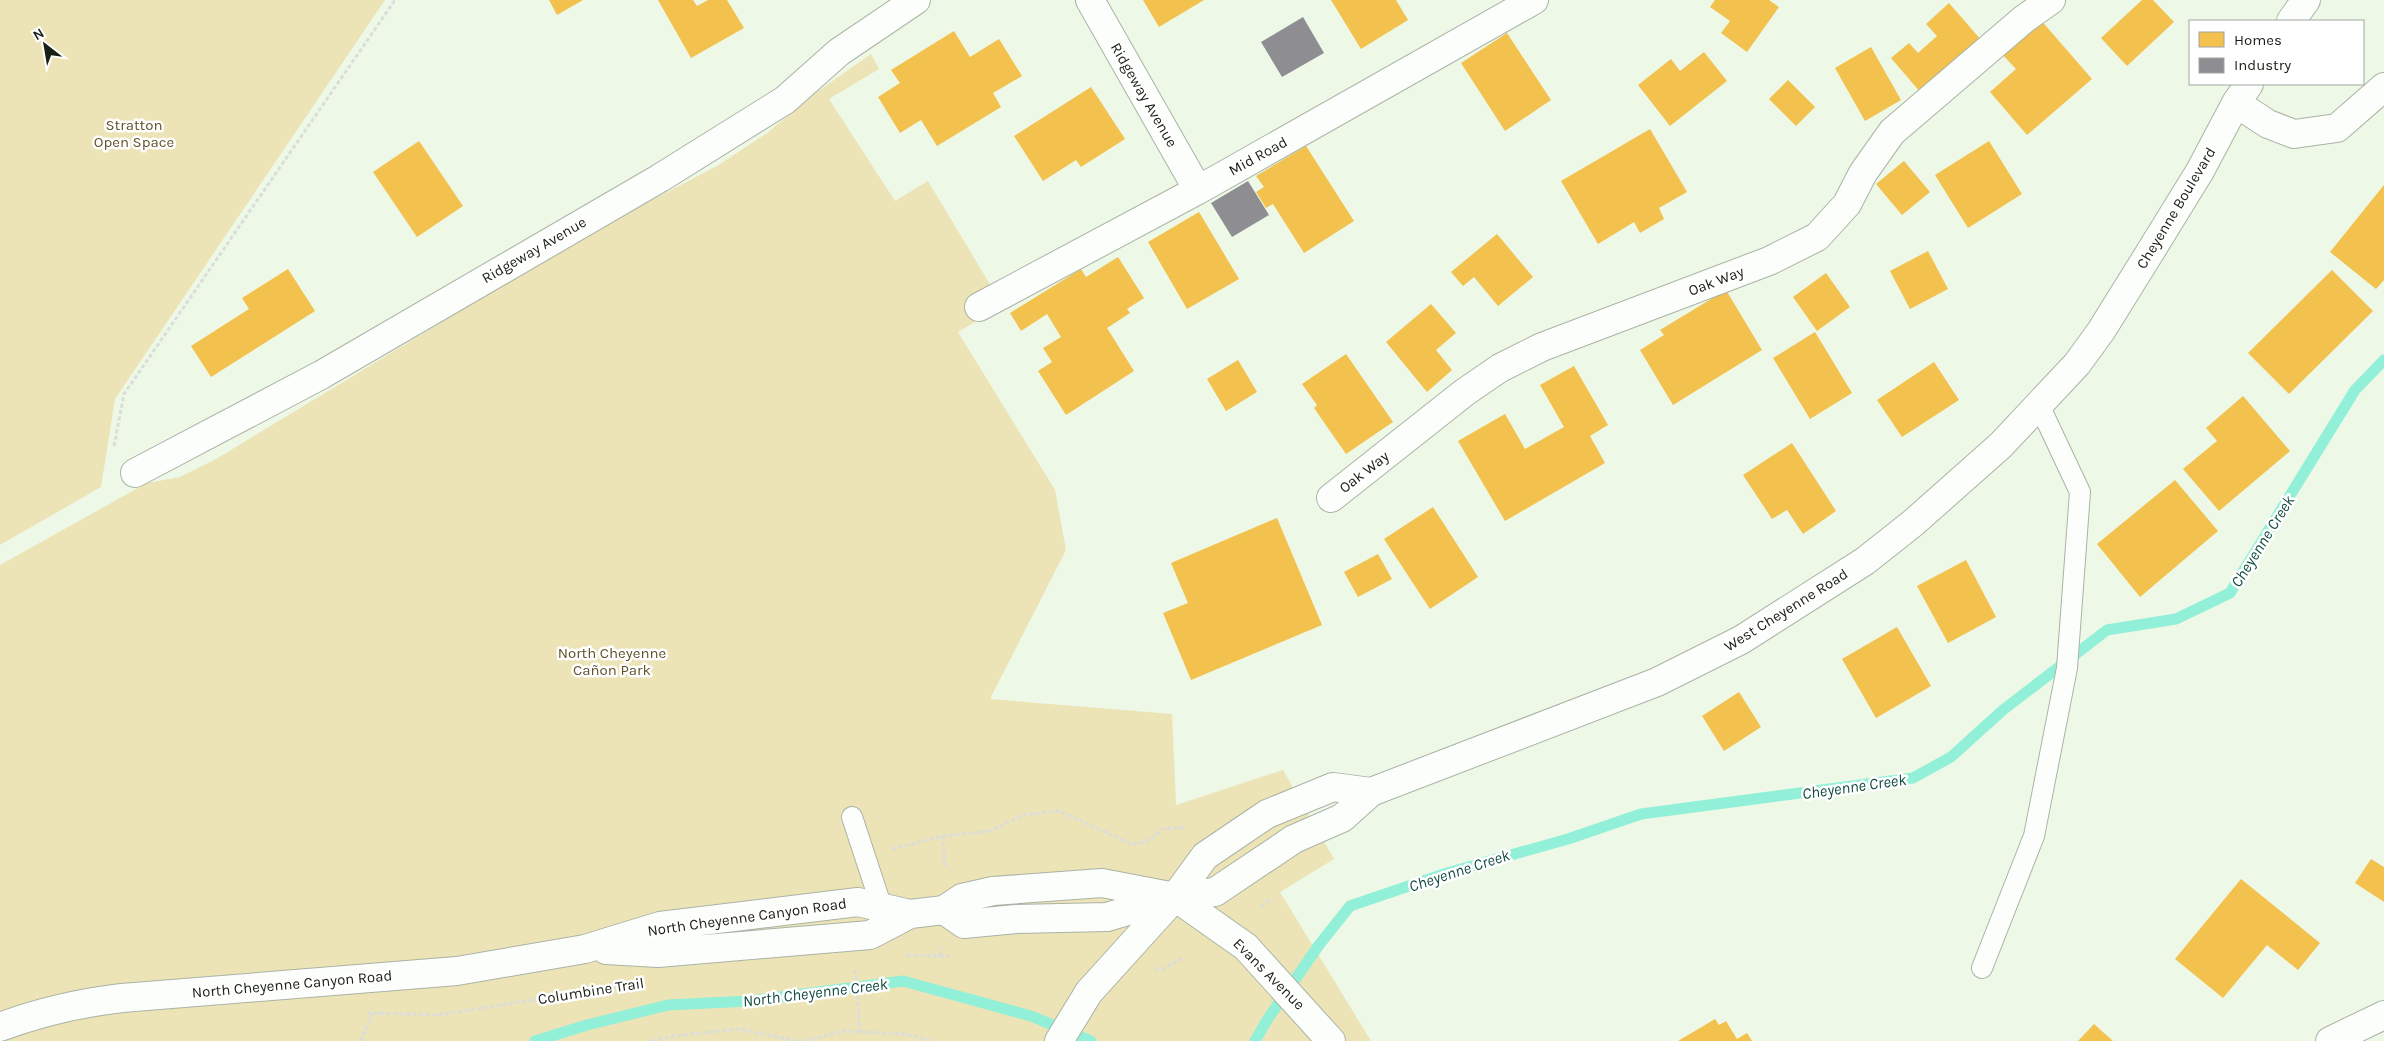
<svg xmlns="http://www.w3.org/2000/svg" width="2384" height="1041" font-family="Karla,sans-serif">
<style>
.green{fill:#ece4b6}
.homes{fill:#f2c14e}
.industry{fill:#8d8d92}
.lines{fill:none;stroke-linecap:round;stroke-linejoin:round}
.stream{stroke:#91f0d7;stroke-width:11}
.lane-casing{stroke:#aab3a6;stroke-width:22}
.street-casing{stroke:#aab3a6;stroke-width:30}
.secondary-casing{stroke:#aab3a6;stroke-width:30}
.path{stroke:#daddd9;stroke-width:3;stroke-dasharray:4 2.5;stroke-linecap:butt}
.lane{stroke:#fcfefb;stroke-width:20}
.street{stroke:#fcfefb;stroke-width:28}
.secondary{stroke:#fcfefb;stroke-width:28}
.labels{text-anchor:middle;stroke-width:5;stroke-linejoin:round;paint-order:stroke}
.street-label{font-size:15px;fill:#181f14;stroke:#fff}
.park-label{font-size:15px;fill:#605229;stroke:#fff}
.water-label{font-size:16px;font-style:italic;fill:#124c40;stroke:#fff}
</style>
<rect width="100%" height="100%" fill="#edf8e7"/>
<!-- green -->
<path class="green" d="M0,0H385L115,399L101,487L0,545Z
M871,54L879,69L829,99L895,201L928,181L1003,306L958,332L1055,490L1066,550L990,699L1172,714L1176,805L1283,770L1334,859L1280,892L1371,1041H0V565L147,483L180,477L216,459L589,233L717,166L767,133L814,94Z"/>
<!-- homes -->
<path class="homes" d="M549,0H583L557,15Z
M658,0H693L697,6L708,0H727L744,28L691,58Z
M1143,0H1204L1159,27Z
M1331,0H1396L1408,20L1361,49Z
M1715,0H1769L1779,7L1747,52L1721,33L1730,21L1710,7Z
M2142,0H2153L2174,22L2127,66L2101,38Z
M1949,3L1982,41L1921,93L1891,58L1909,43L1918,53L1937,36L1926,24Z
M2039,18L2092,79L2027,135L1990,92L2016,69L2000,52Z
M954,31L970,57L999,39L1022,76L993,93L1001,107L937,146L921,120L900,133L878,97L900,83L891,70Z
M1507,33L1551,100L1505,131L1461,63Z
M1871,47L1901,100L1865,121L1835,68Z
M1704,52L1727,81L1670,126L1638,85L1671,59L1680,71Z
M1788,80L1815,107L1796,126L1769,99Z
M1091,87L1125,139L1081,167L1076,160L1043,181L1014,136Z
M1650,129L1687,192L1659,208L1664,219L1640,233L1634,222L1598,244L1561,181Z
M419,141L463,206L417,237L373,172Z
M1989,141L2022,194L1968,228L1935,175Z
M1306,146L1354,221L1304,253L1273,204L1266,208L1256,192L1264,187L1256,176Z
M1904,161L1930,192L1902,215L1876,184Z
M2384,185V280L2376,289L2330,252Z
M1199,212L1239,279L1187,309L1148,242Z
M1497,234L1533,277L1498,306L1474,277L1463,286L1451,272Z
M1928,251L1948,289L1910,309L1890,271Z
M1118,257L1144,298L1127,309L1130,313L1107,328L1134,371L1066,415L1038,371L1052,362L1043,348L1061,337L1047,314L1021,331L1010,313L1081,269L1086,277Z
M288,269L315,311L211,377L191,346L249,309L242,298Z
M2332,270L2373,311L2289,394L2248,353Z
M1826,273L1850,307L1817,331L1793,297Z
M1726,290L1762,350L1673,405L1640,350L1664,335L1660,330Z
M1431,304L1456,333L1436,350L1452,370L1427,392L1386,342Z
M1815,332L1852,393L1810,419L1773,358Z
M1346,354L1393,422L1346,454L1314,408L1317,405L1302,384Z
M1238,360L1257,392L1226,411L1207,379Z
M1934,362L1959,400L1902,437L1877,400Z
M1574,366L1608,425L1590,436L1605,463L1505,521L1458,441L1505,414L1525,449L1564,427L1540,385Z
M2243,396L2290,451L2219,511L2183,469L2217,441L2206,428Z
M1792,443L1836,511L1803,534L1787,510L1772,519L1743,475Z
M2175,480L2218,531L2140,597L2097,544Z
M1433,507L1478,577L1430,609L1384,539Z
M1277,518L1322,625L1191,680L1163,613L1188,603L1171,563Z
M1378,554L1392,579L1358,597L1344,572Z
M1966,560L1996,617L1948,643L1917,586Z
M1897,627L1931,686L1876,718L1842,659Z
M1739,692L1761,727L1724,751L1702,716Z
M2371,859L2384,867V902L2355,883Z
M2241,879L2320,943L2298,970L2267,945L2223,998L2175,959Z
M1715,1019L1719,1025L1726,1021L1737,1039L1747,1033L1752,1041H1678Z
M2094,1024L2113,1041H2078Z"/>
<!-- industry -->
<path class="industry" d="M1303,17L1324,53L1282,77L1261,42Z
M1248,181L1269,215L1232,237L1211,203Z"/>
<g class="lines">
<!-- stream -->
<path class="stream" d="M535,1041L587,1025L668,1005L749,1001L903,981L1031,1016L1091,1041
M1255,1041L1267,1020L1319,945L1350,906L1447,873L1568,839L1641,814L1913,778L1951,757L2003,710L2107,630L2176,619L2230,593L2355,390L2384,360"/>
<!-- lane casing -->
<g class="lane-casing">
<path id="lane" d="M852,817L882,908
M1982,968L2034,836L2067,668L2080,492L2039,405"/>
</g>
<!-- street casing -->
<g class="street-casing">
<path id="street" d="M1090,0L1198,190
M979,307L1198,190L1534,0
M135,473L321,375L660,178L785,100L839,52L916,0
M1331,498L1465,392L1500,368L1542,347L1769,261L1817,237L1847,204L1863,173L1892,132L2024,19L2051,0
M1175,897L1246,947L1331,1041
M1059,1041L1089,992
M2330,1041L2384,1015"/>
</g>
<!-- secondary casing -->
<g class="secondary-casing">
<path id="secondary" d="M2291,21L2306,0
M2236,103L2268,124L2294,134L2337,128L2384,87
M944,910L964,924L1016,919L1107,917L1175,897L1215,892L1294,839L1342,818L1371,792
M606,950L658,953L870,935L910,914L944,910L962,898L993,891L1102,883L1175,897
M1089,992L1175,897L1205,856L1267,814L1333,787L1371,792L1657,682L1741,640L1865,561L1913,523L2001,445L2077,364L2101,331L2152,249L2200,171L2236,103L2249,84
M0,1027C40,1012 80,1003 122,998L457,971L585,949L660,926L858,902L910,914"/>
</g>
<!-- path -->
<path class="path" d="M114,446L124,394L395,0
M943,836L945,868
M892,849L943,836L990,831L1024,815L1059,811L1132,844C1145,843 1153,839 1162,829L1185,827
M1261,907L1271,898
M907,955L940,956L942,948
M940,956L952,957
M1155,969H1163L1185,957
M855,970L860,1031
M367,1013L438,1015L621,986
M361,1041L372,1014
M652,1041L674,1036L739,1029L797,1041
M805,1041L844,1031L904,1034L933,1041"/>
<!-- lane -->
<use href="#lane" class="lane"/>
<!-- street -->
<use href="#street" class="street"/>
<!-- secondary -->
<use href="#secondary" class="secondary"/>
</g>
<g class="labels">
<!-- street labels -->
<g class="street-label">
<text transform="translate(1144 95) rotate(60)" y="5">Ridgeway Avenue</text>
<text transform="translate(1258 156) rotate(-29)" y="5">Mid Road</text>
<text transform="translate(2176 208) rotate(-59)" y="5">Cheyenne Boulevard</text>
<text transform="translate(534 250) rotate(-30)" y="5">Ridgeway Avenue</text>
<text transform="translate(1716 281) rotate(-21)" y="5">Oak Way</text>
<text transform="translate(1364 472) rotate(-38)" y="5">Oak Way</text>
<text transform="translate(1786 610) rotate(-32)" y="5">West Cheyenne Road</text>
<text transform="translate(747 917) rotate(-8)" y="5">North Cheyenne Canyon Road</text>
<text transform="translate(1269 974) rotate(45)" y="5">Evans Avenue</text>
<text transform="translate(292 984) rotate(-5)" y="5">North Cheyenne Canyon Road</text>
<text transform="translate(591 991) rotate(-9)" y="5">Columbine Trail</text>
</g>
<!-- park labels -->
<g class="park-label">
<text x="134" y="130">Stratton<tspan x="134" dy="17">Open Space</tspan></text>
<text x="612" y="658">North Cheyenne<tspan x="612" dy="17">Cañon Park</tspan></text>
</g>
<!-- water labels -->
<g class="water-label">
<text transform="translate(2262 541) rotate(-58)" y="6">Cheyenne Creek</text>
<text transform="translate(1854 786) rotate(-8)" y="6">Cheyenne Creek</text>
<text transform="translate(1459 870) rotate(-18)" y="6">Cheyenne Creek</text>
<text transform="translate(815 992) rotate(-7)" y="6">North Cheyenne Creek</text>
</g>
</g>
<!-- legend -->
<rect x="2189" y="20" width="175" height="65" fill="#ffffff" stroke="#a3a5a1"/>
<rect x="2199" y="32" width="25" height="15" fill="#f2c14e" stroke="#a3a5a1"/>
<text x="2234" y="45" font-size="15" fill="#181f14">Homes</text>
<rect x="2199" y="58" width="25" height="15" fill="#8d8d92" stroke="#a3a5a1"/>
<text x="2234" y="70" font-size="15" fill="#181f14">Industry</text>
<!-- north arrow -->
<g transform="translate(45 45) rotate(329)" stroke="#ffffff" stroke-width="4" paint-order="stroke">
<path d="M0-4L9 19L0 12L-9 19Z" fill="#181f14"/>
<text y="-8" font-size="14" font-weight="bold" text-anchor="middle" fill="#181f14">N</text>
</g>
</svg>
